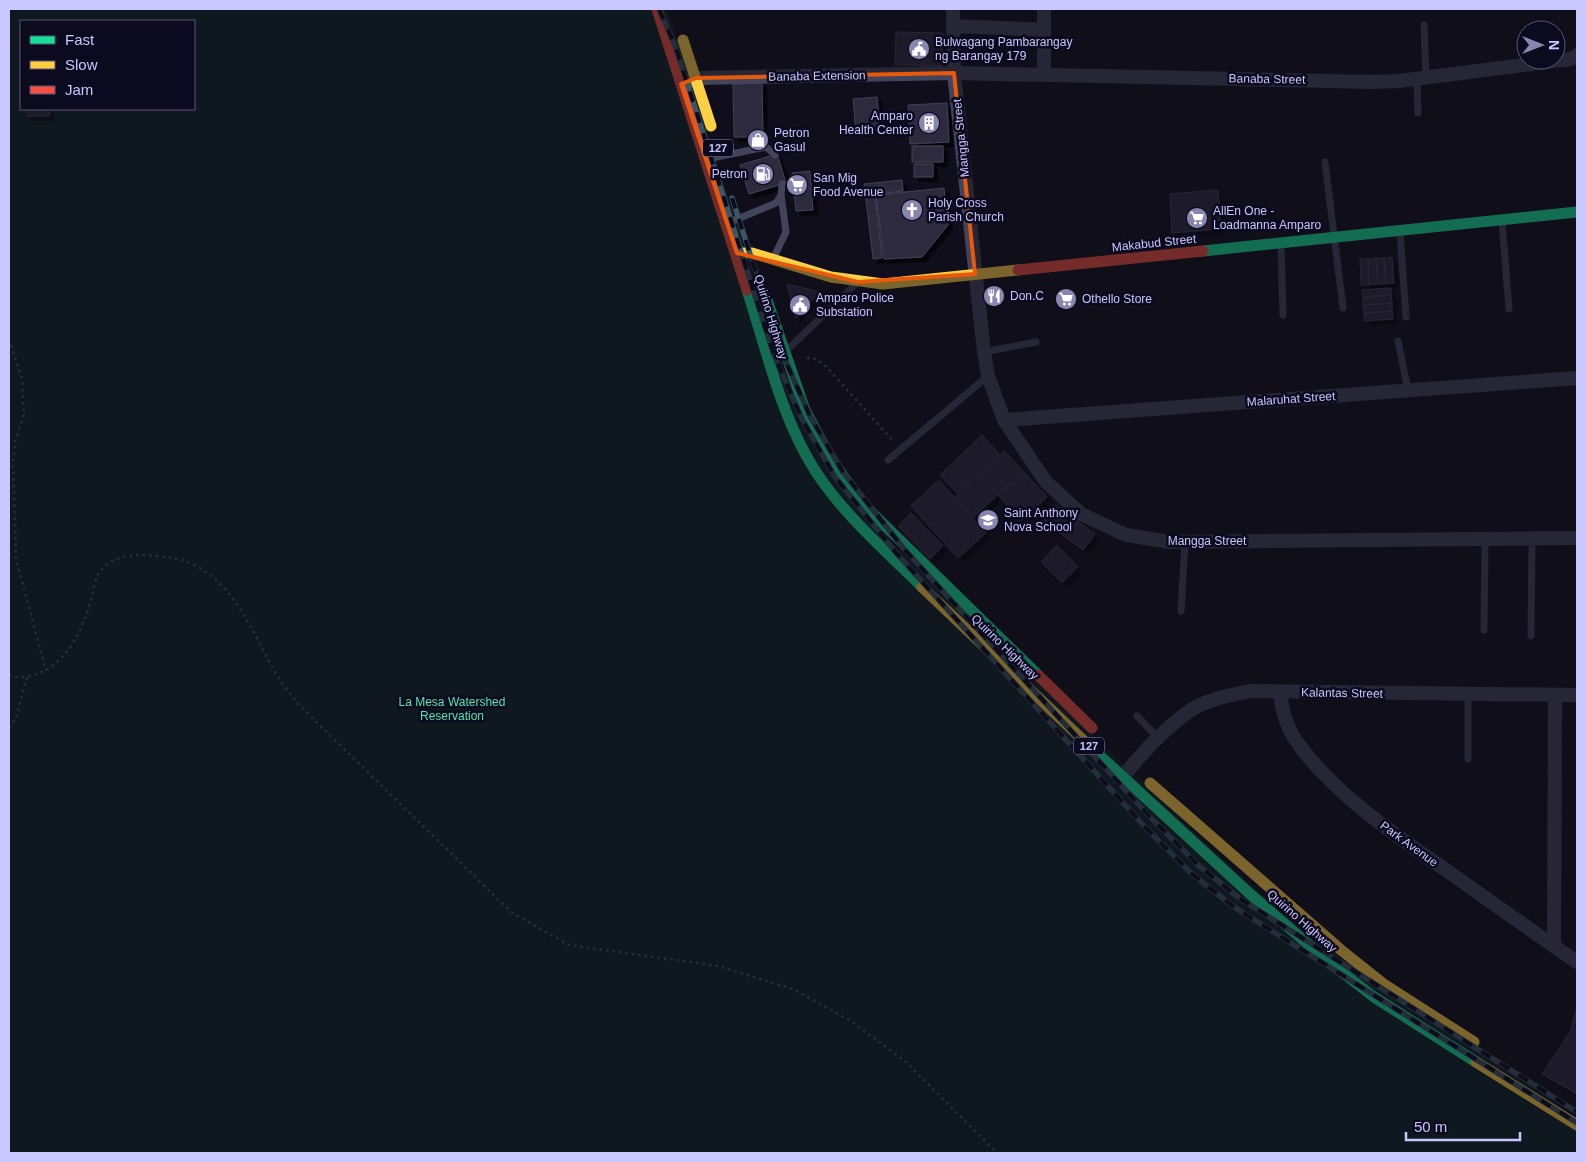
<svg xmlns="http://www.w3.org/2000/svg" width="1586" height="1162" font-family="Arial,sans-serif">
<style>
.green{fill:#0d2424;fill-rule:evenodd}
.building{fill:#2d2b3d;stroke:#424058;filter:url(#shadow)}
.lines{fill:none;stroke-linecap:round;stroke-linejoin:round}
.path{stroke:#435561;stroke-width:2.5;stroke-dasharray:2.5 4;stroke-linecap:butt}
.lane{stroke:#42445b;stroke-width:7}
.street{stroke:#42445b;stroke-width:14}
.fast{stroke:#16e098;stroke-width:11}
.slow{stroke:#ffcf43;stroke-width:11}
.jam{stroke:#f24e42;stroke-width:11}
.rail-casing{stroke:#3c5463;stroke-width:5.5}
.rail{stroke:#0c0a1e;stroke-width:4;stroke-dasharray:11;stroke-linecap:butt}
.marked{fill:none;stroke:#e8590c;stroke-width:4;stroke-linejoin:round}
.labels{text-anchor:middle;stroke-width:5;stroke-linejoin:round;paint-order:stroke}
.shield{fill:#0c0a1e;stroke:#908ebc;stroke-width:1}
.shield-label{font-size:11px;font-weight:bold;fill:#c9c7ff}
.poi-label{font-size:12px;fill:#c9c7ff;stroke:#0c0a1e;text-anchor:start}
.street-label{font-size:12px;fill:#c9c7ff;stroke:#0c0a1e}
.park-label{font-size:12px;fill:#4de5b2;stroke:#0c0a1e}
</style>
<defs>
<filter id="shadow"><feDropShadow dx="4.5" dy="4.5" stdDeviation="0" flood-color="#0009"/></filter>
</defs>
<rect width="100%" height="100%" fill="#100e1a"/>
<!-- green -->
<path class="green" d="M9,9H667L798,414L861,513L1244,879L1336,957L1577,1118V1153H9ZM21,21H194V109H21Z"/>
<!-- building -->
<path class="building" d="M896,32L943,33L942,66L895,65Z
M762,83L763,137H734L733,84Z
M877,97L880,130L856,132L853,99Z
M947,103L949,142L910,144L908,105Z
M28,109H49V116H27Z
M912,146H943V162H912Z
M777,154L786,183L749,194L740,165Z
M914,164H933V177H914Z
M810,171L813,210L796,211L792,173Z
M902,180L903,191L875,194L882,258L873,259L864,184Z
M944,188L948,225L922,257L884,259L876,195Z
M1218,190L1221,229L1172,233L1170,194Z
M1392,257L1394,283L1386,284L1384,258Z
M1376,258H1384L1386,284H1378Z
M1376,258L1378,284L1369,285L1368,259Z
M1360,259H1368L1369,285H1361Z
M787,284L820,292L796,318Z
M1391,288V295L1363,297L1362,290Z
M1391,295L1392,303L1363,305V297Z
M1392,303V311L1364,313L1363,305Z
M1392,311L1393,319L1364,321V313Z
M982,435L999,454L957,493L940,475Z
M1004,451L1023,471L974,517L955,497Z
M1024,472L1047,497L1021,521L998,495Z
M939,480L986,533L958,558L911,506Z
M1056,505L1095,534L1083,550L1044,521Z
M911,513L943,546L930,559L898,526Z
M1057,545L1078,567L1062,583L1041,562Z
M1577,1007V1094L1542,1074L1570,1032Z"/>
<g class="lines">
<!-- path -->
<path class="path" d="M9,339L22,379L24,414L15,442L13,463L16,559L46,671
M807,358L815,359L824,364L893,441
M9,674C16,679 26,677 34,675C64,666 80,635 89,607C93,594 93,578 103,568C121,550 151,555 172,558C228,567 250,628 275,672C281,683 290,693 297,703L511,912L569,945L718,966L793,989L851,1021L906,1062L997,1153
M9,728L16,718L27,677"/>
<!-- lane -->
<path class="lane" d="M1424,25L1426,78
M1417,79L1418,113
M707,159L766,147L775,155
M1325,162L1343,308
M730,222L776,203L781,195L782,184
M1502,222L1509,309
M1400,232L1406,317
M1281,244L1283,315
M773,259L786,232L781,195
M1398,341L1408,390
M788,349L856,284
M984,352L1036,342
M888,460L988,376
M1181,611L1185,542
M1484,630L1485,538
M1531,636L1532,538
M1468,694V759
M1137,716L1159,739"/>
<!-- street -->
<path class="street" d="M953,9L954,73L984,352L988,376L1004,420L1046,482L1081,514L1126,535L1170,542L1577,538
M1044,9V74
M953,26L1044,30
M689,81L696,78L954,73L1373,82L1399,81L1571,59L1577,55
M1004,420L1577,378
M1280,692C1282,711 1286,726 1297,742C1333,793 1395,835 1446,870C1490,901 1533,932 1577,962
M1122,778C1141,754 1166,727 1191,710C1208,699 1231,695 1250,691L1577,695
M1554,946L1555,695"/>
<!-- fast -->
<path class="fast" d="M1203,251L1577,212
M747,290C767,351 781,418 816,472C845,516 885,550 922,587
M766,297L805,410L833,462L866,507L1038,675
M1085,742L1249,893L1330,963L1374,997L1476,1062"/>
<!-- slow -->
<path class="slow" d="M683,40L711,126
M737,253H752L831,277L883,284L1018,270
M922,587L1085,742
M1150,783L1341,950L1385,985L1474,1042
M1476,1062L1577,1125"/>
<!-- jam -->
<path class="jam" d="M657,9L747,290
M1018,270L1203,251
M1038,675L1092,728"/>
<!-- rail casing -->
<g class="rail-casing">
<path id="rail" d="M659,9L676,48L774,355L802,419L835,477L897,554L1146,828L1192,874L1234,907L1577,1123
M732,198L782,353L810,416L843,472L904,549L1153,820L1198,865L1239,898L1577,1112"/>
</g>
<!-- rail -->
<use href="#rail" class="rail"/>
</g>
<!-- marked area -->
<path d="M0 0H1586V1162H0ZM954,73L975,274L858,282L737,253L681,84L696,78Z" fill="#100e1a" fill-opacity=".55" fill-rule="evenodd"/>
<path class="marked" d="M954,73L975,274L858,282L737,253L681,84L696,78Z"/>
<!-- icons -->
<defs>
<g id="civic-disc" transform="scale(1.125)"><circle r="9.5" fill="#8886af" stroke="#0c0a1e"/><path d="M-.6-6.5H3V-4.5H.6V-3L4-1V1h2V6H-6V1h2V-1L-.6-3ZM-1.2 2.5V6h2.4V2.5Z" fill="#fff"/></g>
<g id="building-disc" transform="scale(1.125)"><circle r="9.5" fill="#8886af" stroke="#0c0a1e"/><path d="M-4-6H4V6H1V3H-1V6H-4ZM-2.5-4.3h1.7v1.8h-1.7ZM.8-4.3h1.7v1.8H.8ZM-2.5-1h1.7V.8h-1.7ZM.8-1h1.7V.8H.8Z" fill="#fff"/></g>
<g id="shop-disc" transform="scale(1.125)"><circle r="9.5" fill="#8886af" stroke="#0c0a1e"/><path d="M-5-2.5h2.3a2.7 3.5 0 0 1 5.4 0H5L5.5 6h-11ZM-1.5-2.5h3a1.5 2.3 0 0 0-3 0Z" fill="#fff"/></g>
<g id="fuel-disc" transform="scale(1.125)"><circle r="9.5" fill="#8886af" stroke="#0c0a1e"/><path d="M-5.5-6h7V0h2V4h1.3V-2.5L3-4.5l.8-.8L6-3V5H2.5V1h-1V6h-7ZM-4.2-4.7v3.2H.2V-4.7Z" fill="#fff"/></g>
<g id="supermarket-disc" transform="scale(1.125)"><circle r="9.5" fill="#8886af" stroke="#0c0a1e"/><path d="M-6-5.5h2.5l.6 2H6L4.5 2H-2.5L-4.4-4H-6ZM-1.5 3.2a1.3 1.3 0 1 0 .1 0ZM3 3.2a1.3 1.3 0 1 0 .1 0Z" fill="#fff"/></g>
<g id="church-disc" transform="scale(1.125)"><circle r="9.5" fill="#8886af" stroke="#0c0a1e"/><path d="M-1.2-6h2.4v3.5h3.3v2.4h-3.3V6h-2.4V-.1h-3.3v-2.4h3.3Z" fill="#fff"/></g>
<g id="restaurant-disc" transform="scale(1.125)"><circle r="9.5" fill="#8886af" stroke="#0c0a1e"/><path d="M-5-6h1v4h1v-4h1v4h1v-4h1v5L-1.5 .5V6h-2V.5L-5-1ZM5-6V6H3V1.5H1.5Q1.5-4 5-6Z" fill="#fff"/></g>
<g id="school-disc" transform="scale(1.125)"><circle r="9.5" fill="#8886af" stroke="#0c0a1e"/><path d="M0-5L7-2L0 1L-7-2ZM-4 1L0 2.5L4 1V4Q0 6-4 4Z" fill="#fff"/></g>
</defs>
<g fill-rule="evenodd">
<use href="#civic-disc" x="919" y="49"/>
<use href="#building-disc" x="929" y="123"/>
<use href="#shop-disc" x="758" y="140"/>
<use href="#fuel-disc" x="763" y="174"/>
<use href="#supermarket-disc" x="797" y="185"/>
<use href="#church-disc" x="912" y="210"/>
<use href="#supermarket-disc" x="1197" y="218"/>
<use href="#restaurant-disc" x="994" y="296"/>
<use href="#supermarket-disc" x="1066" y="299"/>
<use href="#civic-disc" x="800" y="305"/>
<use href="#school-disc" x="988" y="520"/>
</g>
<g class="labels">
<!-- shield labels -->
<g class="shield">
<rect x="703" y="139.5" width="30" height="17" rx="4"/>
<rect x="1074" y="737.5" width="30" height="17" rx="4"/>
</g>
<g class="shield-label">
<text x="718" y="152">127</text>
<text x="1089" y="750">127</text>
</g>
<!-- poi labels -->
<g class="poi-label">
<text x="935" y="46">Bulwagang Pambarangay<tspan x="935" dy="14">ng Barangay 179</tspan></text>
<text x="913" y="120" text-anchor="end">Amparo<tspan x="913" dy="14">Health Center</tspan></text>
<text x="774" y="137">Petron<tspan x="774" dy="14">Gasul</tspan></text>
<text x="747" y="178" text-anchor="end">Petron</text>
<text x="813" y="182">San Mig<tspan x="813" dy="14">Food Avenue</tspan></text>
<text x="928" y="207">Holy Cross<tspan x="928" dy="14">Parish Church</tspan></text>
<text x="1213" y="215">AllEn One -<tspan x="1213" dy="14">Loadmanna Amparo</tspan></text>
<text x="1010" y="300">Don.C</text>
<text x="816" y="302">Amparo Police<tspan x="816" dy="14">Substation</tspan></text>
<text x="1082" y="303">Othello Store</text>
<text x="1004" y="517">Saint Anthony<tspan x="1004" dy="14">Nova School</tspan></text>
</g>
<!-- street labels -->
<g class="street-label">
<text transform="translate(817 76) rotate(-1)" y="4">Banaba Extension</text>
<text transform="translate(1267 79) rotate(1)" y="4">Banaba Street</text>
<text transform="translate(961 138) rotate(-96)" y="4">Mangga Street</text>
<text transform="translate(1154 243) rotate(-6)" y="4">Makabud Street</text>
<text transform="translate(771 317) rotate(73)" y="4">Quirino Highway</text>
<text transform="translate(1291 399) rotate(-4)" y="4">Malaruhat Street</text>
<text x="1207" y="545">Mangga Street</text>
<text transform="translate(1005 647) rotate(44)" y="4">Quirino Highway</text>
<text transform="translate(1342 693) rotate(1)" y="4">Kalantas Street</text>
<text transform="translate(1409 844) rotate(36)" y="4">Park Avenue</text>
<text transform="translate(1302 921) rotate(41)" y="4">Quirino Highway</text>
</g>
<!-- park labels -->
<g class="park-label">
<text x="452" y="706">La Mesa Watershed<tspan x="452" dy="14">Reservation</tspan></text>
</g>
</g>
<!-- border -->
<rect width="1586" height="1162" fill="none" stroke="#c9c7ff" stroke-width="20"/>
<!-- legend -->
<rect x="20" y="20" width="175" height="90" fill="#0c0a1e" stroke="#585678"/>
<rect x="30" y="36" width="25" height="8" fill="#16e098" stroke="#585678"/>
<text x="65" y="45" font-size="15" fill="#c9c7ff">Fast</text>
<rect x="30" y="61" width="25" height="8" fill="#ffcf43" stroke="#585678"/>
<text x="65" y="70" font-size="15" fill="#c9c7ff">Slow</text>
<rect x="30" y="86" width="25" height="8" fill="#f24e42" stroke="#585678"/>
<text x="65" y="95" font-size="15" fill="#c9c7ff">Jam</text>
<!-- north arrow -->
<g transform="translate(1541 45) rotate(90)"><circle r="24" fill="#0c0a1e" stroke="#585678"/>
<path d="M0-4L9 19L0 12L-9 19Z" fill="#8886af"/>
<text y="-8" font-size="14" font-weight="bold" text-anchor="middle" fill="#c9c7ff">N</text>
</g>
<!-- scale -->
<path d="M1406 1132v8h114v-8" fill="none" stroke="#c9c7ff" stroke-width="2.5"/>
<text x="1414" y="1132" font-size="15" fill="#c9c7ff" stroke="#0c0a1e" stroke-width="4" paint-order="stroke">50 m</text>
</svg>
